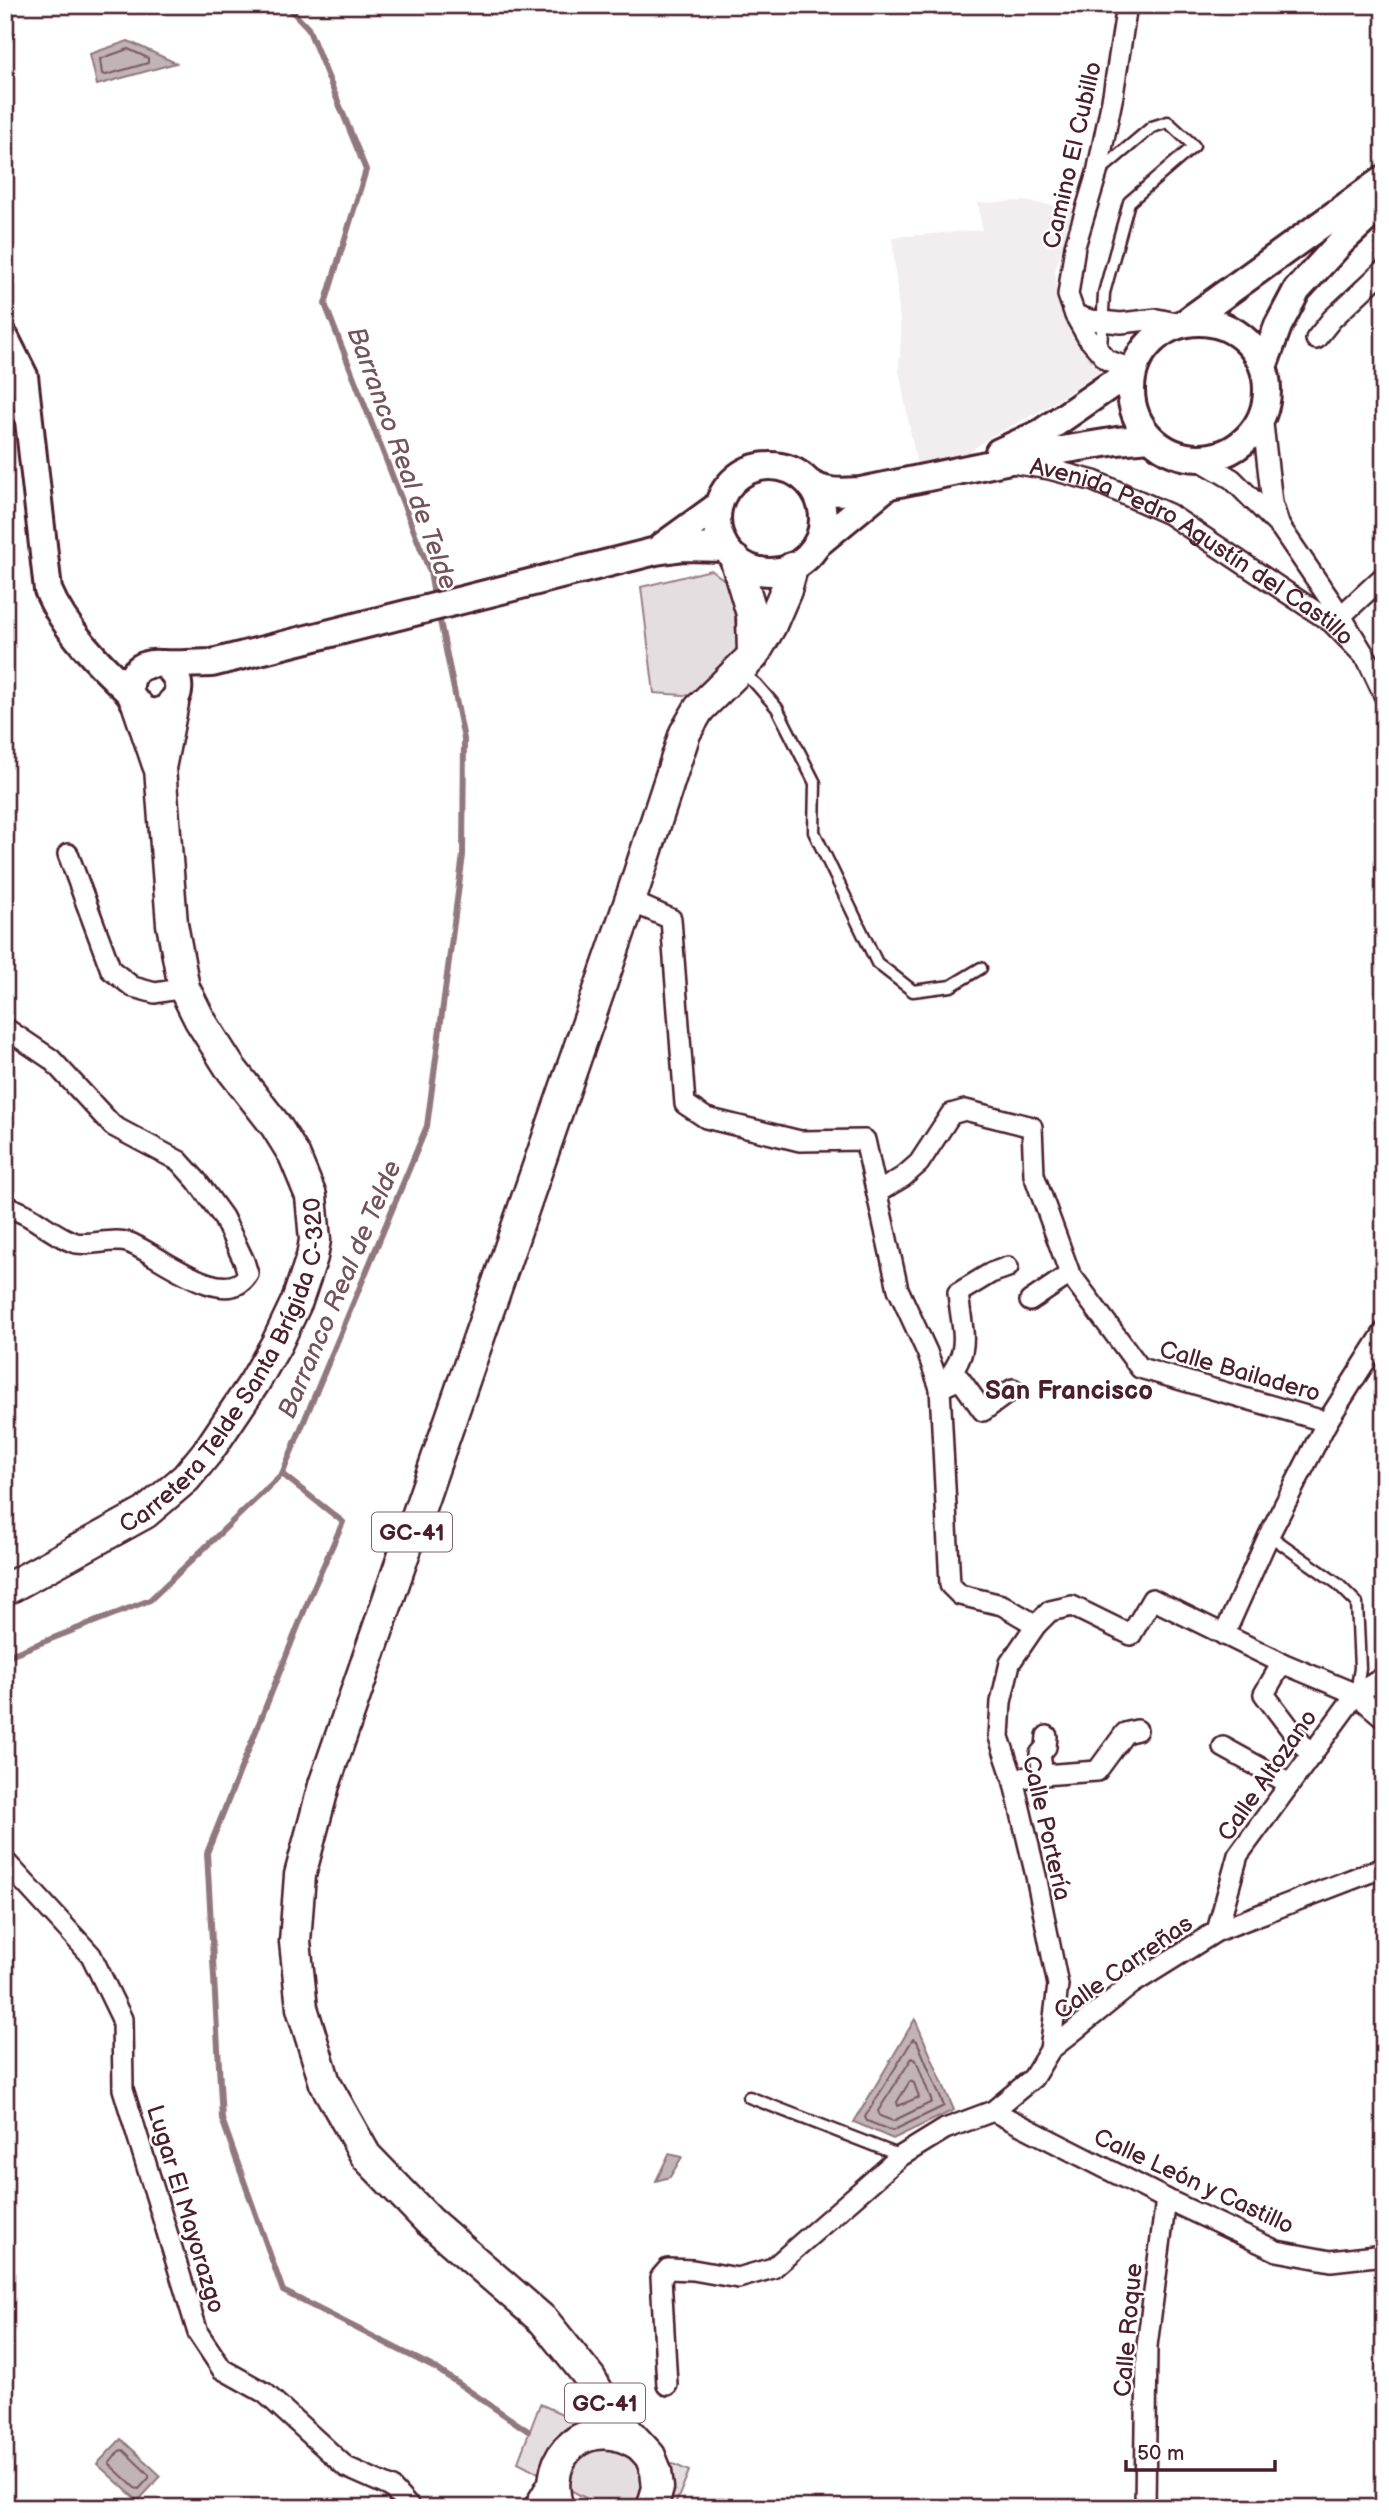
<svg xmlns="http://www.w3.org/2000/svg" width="1389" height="2513" font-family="'Balsamiq Sans',sans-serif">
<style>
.built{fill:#f2eeef}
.green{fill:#e5dee0;stroke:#987e86;stroke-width:2}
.water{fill:#c1b3b6;stroke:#91787e;stroke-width:2}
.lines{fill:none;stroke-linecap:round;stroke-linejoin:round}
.shore{stroke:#7a5a63;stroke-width:2}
.stream{stroke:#91787e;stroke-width:6}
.lane-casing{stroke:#4a1f2b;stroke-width:15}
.street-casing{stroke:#4a1f2b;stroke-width:24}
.secondary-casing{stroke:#4a1f2b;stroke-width:32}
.primary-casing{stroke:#4a1f2b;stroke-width:35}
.lane{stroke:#fff;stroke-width:10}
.street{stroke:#fff;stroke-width:19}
.secondary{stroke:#fff;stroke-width:26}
.primary{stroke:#fff;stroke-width:30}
.labels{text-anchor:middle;stroke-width:5;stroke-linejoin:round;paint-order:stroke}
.shield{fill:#fff;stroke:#80626b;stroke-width:2}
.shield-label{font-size:23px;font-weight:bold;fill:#4a1f2b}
.street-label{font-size:24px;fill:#4a1f2b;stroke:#fff}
.water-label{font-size:26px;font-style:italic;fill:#74535c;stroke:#fff}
.neighbourhood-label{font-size:26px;font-weight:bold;fill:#4a1f2b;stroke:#fff}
</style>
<rect width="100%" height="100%" fill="#fff"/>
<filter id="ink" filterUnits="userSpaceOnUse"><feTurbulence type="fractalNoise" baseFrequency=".0143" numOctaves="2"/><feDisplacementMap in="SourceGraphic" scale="14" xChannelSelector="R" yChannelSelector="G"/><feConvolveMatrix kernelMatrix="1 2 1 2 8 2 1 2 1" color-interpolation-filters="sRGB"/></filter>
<g filter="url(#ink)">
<!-- built -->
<path class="built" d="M1023,201L1073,208L1055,272L1058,302L1081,341L1102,370L1044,409L990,437L964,456L917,468L899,370L901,334L892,237L982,230L978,203Z"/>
<!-- green -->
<path class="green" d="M711,570L733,586L737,651L698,696L654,693L641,587Z
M540,2404L689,2471L674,2508H604L518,2462Z"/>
<!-- water -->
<path class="water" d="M128,41L176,63L97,85L90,54Z
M915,2019L954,2110L893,2139L854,2122Z
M669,2154L682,2157L670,2177L656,2181Z
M121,2439L161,2476L138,2501L97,2464Z"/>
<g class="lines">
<!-- shore -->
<path class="shore" d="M128,49L148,58V63L106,75L102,74L100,59Z
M913,2039L917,2041L944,2106L892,2131L867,2121L865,2117Z
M912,2058L916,2060L932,2102L893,2121L880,2116L878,2111Z
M910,2081L914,2083L919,2097L898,2106L897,2102Z
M123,2450L149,2475V2478L139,2489L135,2488L109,2464L119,2451Z"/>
<!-- stream -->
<path class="stream" d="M286,5L308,28L366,170L325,304L430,572L435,601
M282,1474L343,1522L313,1589L207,1853L222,2119L283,2291L437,2369L528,2431
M5,1657L150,1600L282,1474L427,1126L463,855L464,739L438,611"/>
<!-- lane casing -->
<g class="lane-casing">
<path id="lane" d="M1101,170L1152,127L1168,122L1194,146L1129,202L1104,293L1101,349
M741,672L756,684L777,708L815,783L814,832L877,963L913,991L951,986L981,968
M1269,1535L1338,1584L1357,1603L1360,1668L1356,1693
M749,2097L901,2156"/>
</g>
<!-- street casing -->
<g class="street-casing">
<g id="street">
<path d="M1127,5L1113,95L1097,173L1075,246L1068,295L1075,315L1088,338L1107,360L1134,370"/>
<path d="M1075,315L1091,320L1121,323L1157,319L1181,324"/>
<path d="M1316,339L1332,319L1384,270"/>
<path d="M1262,415L1272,503L1279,524"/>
<path d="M1196,458L1232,479L1281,528L1341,616L1367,659L1384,695"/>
<path id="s1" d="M1012,463L1049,469L1094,481L1169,514L1331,622L1367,659"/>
<path d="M1341,616L1384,576"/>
<path d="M68,854L111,970L133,987L155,993L184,988"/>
<path d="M630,901L671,919L685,1104L706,1118L800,1141L865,1140L898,1289L927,1352L940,1388L950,1585L960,1595L1002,1605L1036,1625"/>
<path d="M5,1028L51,1059L113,1126L179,1161L197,1181L223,1217L244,1261L248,1274C226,1312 156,1253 130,1243C114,1237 93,1246 76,1243C61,1239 44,1225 30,1217C22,1212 14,1209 5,1206"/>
<path d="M878,1192L903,1177L919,1163L951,1114L965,1110L1032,1127L1034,1175L1070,1274L1140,1368L1327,1422"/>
<path d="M1030,1301L1070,1274"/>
<path d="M942,1387L960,1379L983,1411L1013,1389"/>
<path d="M940,1388C973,1350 963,1339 958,1293L991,1273L1008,1267"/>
<path d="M1224,1635L1269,1535L1327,1422L1384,1332"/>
<path d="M1282,1663L1264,1694L1311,1756"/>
<path d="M1223,1747L1290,1784"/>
<path d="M1043,1775L1040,1754L1046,1747L1047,1736"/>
<path d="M1013,1779L1043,1775L1097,1771L1125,1733L1137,1730"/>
<path d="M5,1861L91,1955L122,2019L123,2089L198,2333L222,2369L265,2393L346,2467L391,2487L410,2508"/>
<path d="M1217,1931L1238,1855L1356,1694L1384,1677"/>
<path d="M1050,2050L1058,1985L1036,1876L1013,1779L999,1737L1001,1702L1010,1663L1036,1625L1050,1611L1072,1606L1131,1635L1152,1599L1282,1663L1356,1694L1384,1718"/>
<path d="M993,2111L1166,2199L1277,2251L1331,2261L1384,2255"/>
<path d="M667,2385L661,2277L668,2269L693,2270L738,2278L773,2268L901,2156L945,2129L993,2111L1033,2078L1050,2050L1132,1984L1217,1931L1384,1867"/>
<path d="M533,2508L554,2473"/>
<path d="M1145,2508L1147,2346L1166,2199"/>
</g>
</g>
<!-- secondary casing -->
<g class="secondary-casing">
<path id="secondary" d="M1131 390a68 68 0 1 1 136 0a68 68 0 1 1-136 0Z
M1185,323L1384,179
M5,338L24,376L48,590C64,629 100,665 130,693
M1263,367L1278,326L1297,290L1343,240L1384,202
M999,452L1041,433L1109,386L1133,373
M717 519a53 53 0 1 1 106 0a53 53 0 1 1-106 0Z
M809,483C826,494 842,492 861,491L1044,453L1117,441L1150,438
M816,545L885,488
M660,548L718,506
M162,664C200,684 163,730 137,705C132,699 129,692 130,685C131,675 138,667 147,665C152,663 157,664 163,664C179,665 196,663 212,663L656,551L684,547L725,548"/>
</g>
<!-- primary casing -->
<g class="primary-casing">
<g id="primary">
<path d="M736,561L752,614L753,655"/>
<path d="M138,706L158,765"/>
<path id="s2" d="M5,1590L145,1513L186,1478L209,1450L254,1383L277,1343L297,1301L312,1257L315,1240L311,1196L294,1155L276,1126L229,1066L200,1020L184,988L172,924L160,768L173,703"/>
<path d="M558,2508C540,2453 589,2414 638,2444"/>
<path d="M652,2508L658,2488L656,2471L650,2456L610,2413L590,2378L544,2321L429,2221L366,2156L325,2083L302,2008L295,1942L300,1875L324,1785L630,901L685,733L699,709L753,656L770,627L786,590L792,568"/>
</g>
</g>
<!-- lane -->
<use href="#lane" class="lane"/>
<!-- street -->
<use href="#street" class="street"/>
<!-- secondary -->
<use href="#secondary" class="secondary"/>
<!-- primary -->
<use href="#primary" class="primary"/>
</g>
</g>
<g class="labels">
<!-- shield labels -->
<g class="shield">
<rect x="372" y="1512.5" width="80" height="39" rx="5"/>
<rect x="565" y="2383.5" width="80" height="39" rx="5"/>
</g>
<g class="shield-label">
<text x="412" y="1540">GC-41</text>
<text x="605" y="2411">GC-41</text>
</g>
<!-- street labels -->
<g class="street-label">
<text transform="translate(1072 155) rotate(-77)" y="8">Camino El Cubillo</text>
<text dy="8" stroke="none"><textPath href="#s1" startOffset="203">Avenida Pedro Agustín del Castillo</textPath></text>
<text dy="8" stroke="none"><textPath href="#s2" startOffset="331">Carretera Telde Santa Brígida C-320</textPath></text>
<text transform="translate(1240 1371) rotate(16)" y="8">Calle Bailadero</text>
<text transform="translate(1267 1775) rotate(-55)" y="8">Calle Altozano</text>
<text transform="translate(1047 1828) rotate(77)" y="8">Calle Portería</text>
<text transform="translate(1123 1967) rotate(-35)" y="8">Calle Carreñas</text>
<text transform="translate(1194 2181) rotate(25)" y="8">Calle León y Castillo</text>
<text transform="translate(186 2209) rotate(73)" y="8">Lugar El Mayorazgo</text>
<text transform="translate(1128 2330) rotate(-85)" y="8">Calle Roque</text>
</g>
<!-- water labels -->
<g class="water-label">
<text transform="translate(403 458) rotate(70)" y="9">Barranco Real de Telde</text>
<text transform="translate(339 1289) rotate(-67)" y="9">Barranco Real de Telde</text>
</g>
<!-- neighbourhood labels -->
<g class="neighbourhood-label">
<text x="1069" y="1399">San Francisco</text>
</g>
</g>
<!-- margin -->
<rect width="1389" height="2513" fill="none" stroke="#fff" stroke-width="28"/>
<rect x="14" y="14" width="1361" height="2485" fill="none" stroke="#4a1f2b" stroke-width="2.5" filter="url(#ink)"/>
<!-- scale -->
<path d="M1126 2460v10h149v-10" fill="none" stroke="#4a1f2b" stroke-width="3.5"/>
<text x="1137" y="2460" font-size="21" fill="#4a1f2b" stroke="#ffffff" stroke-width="5" paint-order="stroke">50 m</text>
</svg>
